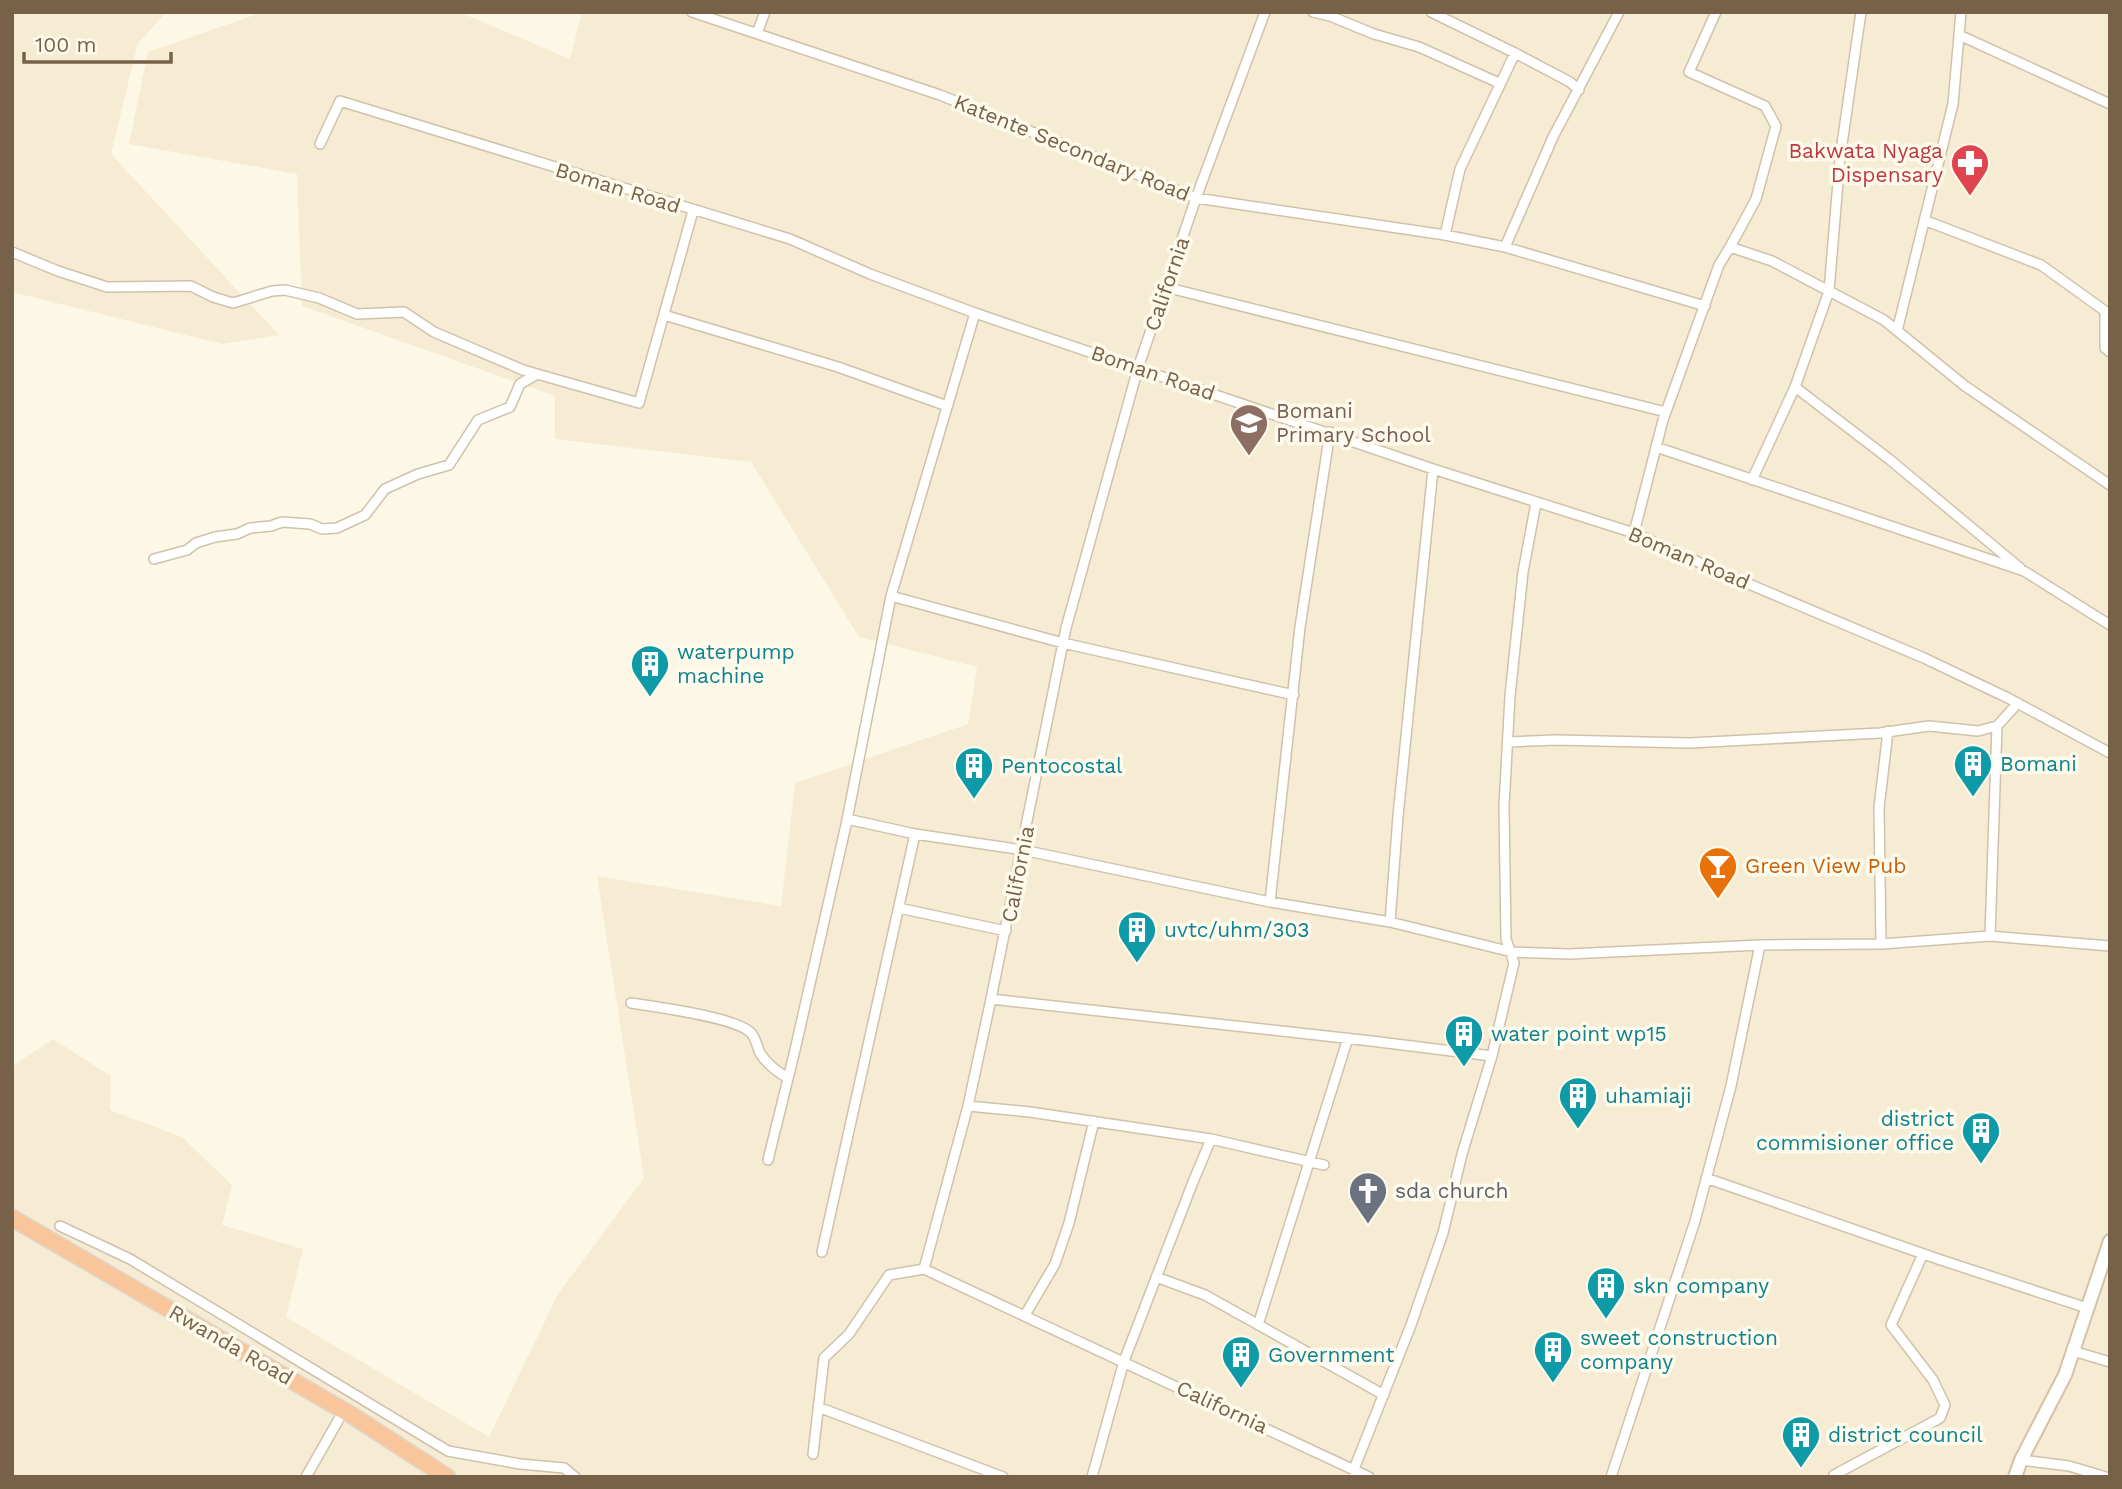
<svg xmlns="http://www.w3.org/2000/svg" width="2122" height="1489" font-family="'Work Sans',sans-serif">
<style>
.residential{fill:#f5ecd3}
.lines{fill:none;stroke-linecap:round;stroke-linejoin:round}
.street-casing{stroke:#cfc2ab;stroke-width:12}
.secondary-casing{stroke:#d2c3a8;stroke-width:16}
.highway-casing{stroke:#ded9d3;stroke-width:19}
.street{stroke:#fff;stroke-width:9}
.secondary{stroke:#fff;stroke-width:12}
.highway{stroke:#f9c59a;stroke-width:16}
.labels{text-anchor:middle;stroke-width:7;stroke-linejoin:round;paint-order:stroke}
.street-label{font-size:21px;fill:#776249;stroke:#fffbec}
.health-label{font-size:21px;fill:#be3a42;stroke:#fffbec;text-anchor:end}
.education-label{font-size:21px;fill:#785e54;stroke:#fffbec;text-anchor:start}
.culture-label{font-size:21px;fill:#0d838f;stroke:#fffbec;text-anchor:start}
.food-label{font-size:21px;fill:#c56008;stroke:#fffbec;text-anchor:start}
.worship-label{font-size:21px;fill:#5b616d;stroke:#fffbec;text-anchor:start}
</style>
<rect width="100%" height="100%" fill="#fdf8e5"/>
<!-- residential -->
<path class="residential" d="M12,12H167L138,43L111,154L279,335L222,344L12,292Z
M263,12H459L570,59L582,12H2110V1477H12V1066L53,1039L111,1076L110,1110L182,1137L232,1185L222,1225L303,1249L286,1317L489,1437L558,1294L644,1178L597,876L781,906L795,783L968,724L977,667L859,637L751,462L555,439V396L302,306L297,174L129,144L148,52Z"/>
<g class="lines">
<!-- street casing -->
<g class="street-casing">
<path id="street" d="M692,12L940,95L1196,198L1445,235L1505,247L1705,306
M1265,12L1196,198L1138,368L1066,628L991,999L968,1106L924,1269L1369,1477
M1313,12L1330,16L1374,34L1419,47L1499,83
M1431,12L1515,53L1570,82L1579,90
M1716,12L1689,72L1765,106L1776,126L1756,199L1730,247
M757,33L765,12
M1959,35L2110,104
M320,144L340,101L790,239L870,274L975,313L1433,469L1634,533L1718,571L1924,658L2008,698L2110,753
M1924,220L2041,265L2105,311V348L2110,352
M1445,235L1460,169L1515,53
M1505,247L1553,137L1619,12
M12,252L58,271L107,287L191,286L213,297L233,303L272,291L285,290L319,298L357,314L404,312L434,332L523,370L639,403L693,211
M1165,287L1666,412
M664,315L838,367L947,406
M1897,331L1953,104L1961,12
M1795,387L1889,459L2020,568
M1656,447L2024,571L2110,625
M1752,480L1795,387L1829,291L1840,158L1861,12
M1634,533L1663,420L1719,265L1730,247L1772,261L1884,320L1965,386L2110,485
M154,559L187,550L196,543L215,537L237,534L250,528L271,526L282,522L310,524L322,529L337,528L365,515L385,489L418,474L449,465L478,420L510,407L520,384L537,374
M891,596L1063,643L1294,695
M1508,742L1556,740L1690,743L1880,733L1929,726L1978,731L1997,726L2018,703
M847,819L915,834L1023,850L1270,902L1390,922L1512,952L1569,954L1760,945L1881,944L1990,936L2110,946
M1270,902L1300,627L1330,432
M899,908L1006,931
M1390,922L1398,816L1433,469
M1990,936L1997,726
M1881,944L1879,808L1888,731
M991,999L1371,1041L1492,1056
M631,1003C655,1007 736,1017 751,1033C756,1038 757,1047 760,1053C767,1064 777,1072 788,1078
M968,1106L1030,1112L1211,1139L1324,1165
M768,1160L795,1050L846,825L891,596L975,313
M1706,1178L1938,1259L2087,1308
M60,1226L130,1259L448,1451L520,1464L564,1468L575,1477
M822,1252L915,834
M1156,1277L1205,1295L1384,1395
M1025,1315L1055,1264L1069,1223L1094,1121
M1258,1325L1348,1038
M2073,1351L2110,1362
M818,1407L1003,1477
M813,1454L824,1358L849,1334L889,1275L924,1269
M2021,1460L2069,1466L2106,1477
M1834,1475L1940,1418L1945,1405L1933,1380L1891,1325L1923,1254
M306,1477L344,1410
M1092,1477L1124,1361L1193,1182L1211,1139
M1355,1477L1354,1469L1411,1325L1443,1233L1462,1154L1492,1056L1514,963L1506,939L1504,806L1510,696L1523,572L1536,503
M1611,1477L1695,1221L1731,1086L1760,945"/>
</g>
<!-- secondary casing -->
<g class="secondary-casing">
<path id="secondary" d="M2015,1477L2021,1460L2065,1375L2110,1241"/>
</g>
<!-- highway casing -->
<g class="highway-casing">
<path id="highway" d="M12,1218L353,1416L447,1477"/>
</g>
<!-- street -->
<use href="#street" class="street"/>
<!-- secondary -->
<use href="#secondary" class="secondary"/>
<!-- highway -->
<use href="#highway" class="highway"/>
</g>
<!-- icons -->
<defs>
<g id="pharmacy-pin" transform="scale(2.0125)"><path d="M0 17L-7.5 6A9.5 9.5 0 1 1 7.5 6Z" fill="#e0444e" stroke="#fffbec"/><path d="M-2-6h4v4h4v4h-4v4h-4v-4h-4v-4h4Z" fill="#fff"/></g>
<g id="school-pin" transform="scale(2.0125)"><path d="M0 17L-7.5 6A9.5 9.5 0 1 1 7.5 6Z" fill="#8d6e63" stroke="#fffbec"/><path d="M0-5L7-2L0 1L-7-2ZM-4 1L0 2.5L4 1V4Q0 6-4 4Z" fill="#fff"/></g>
<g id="building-pin" transform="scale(2.0125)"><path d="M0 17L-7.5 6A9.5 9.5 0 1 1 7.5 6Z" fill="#0f9aa8" stroke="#fffbec"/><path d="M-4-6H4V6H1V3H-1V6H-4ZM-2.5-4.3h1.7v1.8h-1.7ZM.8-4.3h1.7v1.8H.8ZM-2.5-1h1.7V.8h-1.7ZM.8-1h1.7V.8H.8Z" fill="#fff"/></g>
<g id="bar-pin" transform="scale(2.0125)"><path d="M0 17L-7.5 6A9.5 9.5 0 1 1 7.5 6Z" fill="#e8710a" stroke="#fffbec"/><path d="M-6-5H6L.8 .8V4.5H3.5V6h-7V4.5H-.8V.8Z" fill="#fff"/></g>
<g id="church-pin" transform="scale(2.0125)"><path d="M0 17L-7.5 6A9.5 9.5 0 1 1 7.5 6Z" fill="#6b7280" stroke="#fffbec"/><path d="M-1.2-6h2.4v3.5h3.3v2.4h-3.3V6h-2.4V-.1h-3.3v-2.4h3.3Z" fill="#fff"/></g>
</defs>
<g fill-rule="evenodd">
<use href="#pharmacy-pin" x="1970" y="163"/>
<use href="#school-pin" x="1249" y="423"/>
<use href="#building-pin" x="650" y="664"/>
<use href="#building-pin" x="1973" y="764"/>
<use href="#building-pin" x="974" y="766"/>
<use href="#bar-pin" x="1718" y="866"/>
<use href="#building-pin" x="1137" y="930"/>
<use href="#building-pin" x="1464" y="1034"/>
<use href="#building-pin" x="1578" y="1096"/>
<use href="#building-pin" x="1981" y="1131"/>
<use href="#church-pin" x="1368" y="1191"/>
<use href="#building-pin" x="1606" y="1286"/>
<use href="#building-pin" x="1553" y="1350"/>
<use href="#building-pin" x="1241" y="1355"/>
<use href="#building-pin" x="1801" y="1435"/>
</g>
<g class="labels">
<!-- street labels -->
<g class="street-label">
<text transform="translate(1072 148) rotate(22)" y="7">Katente Secondary Road</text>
<text transform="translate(618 188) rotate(17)" y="7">Boman Road</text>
<text transform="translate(1167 284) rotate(-71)" y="7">California</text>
<text transform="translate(1153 373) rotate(19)" y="7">Boman Road</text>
<text transform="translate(1689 558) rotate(23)" y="7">Boman Road</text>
<text transform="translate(1018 874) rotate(-79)" y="7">California</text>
<text transform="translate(231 1345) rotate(30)" y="7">Rwanda Road</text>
<text transform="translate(1222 1407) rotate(25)" y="7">California</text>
</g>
<!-- health labels -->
<g class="health-label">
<text x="1943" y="158">Bakwata Nyaga<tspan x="1943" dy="24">Dispensary</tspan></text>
</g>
<!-- education labels -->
<g class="education-label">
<text x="1276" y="418">Bomani<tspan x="1276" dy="24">Primary School</tspan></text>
</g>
<!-- culture labels -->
<g class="culture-label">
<text x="677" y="659">waterpump<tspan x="677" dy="24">machine</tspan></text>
<text x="2000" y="771">Bomani</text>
<text x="1001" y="773">Pentocostal</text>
<text x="1164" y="937">uvtc/uhm/303</text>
<text x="1491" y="1041">water point wp15</text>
<text x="1605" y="1103">uhamiaji</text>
<text x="1954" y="1126" text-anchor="end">district<tspan x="1954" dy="24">commisioner office</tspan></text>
<text x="1633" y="1293">skn company</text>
<text x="1580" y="1345">sweet construction<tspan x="1580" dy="24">company</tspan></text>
<text x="1268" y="1362">Government</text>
<text x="1828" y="1442">district council</text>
</g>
<!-- food labels -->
<g class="food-label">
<text x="1745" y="873">Green View Pub</text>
</g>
<!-- worship labels -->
<g class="worship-label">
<text x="1395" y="1198">sda church</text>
</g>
</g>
<!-- border -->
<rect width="2122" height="1489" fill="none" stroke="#776249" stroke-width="28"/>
<!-- scale -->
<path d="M24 52v10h147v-10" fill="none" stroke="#776249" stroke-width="3.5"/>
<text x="35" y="52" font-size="21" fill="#776249" stroke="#fffbec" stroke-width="5" paint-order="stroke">100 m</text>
</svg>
